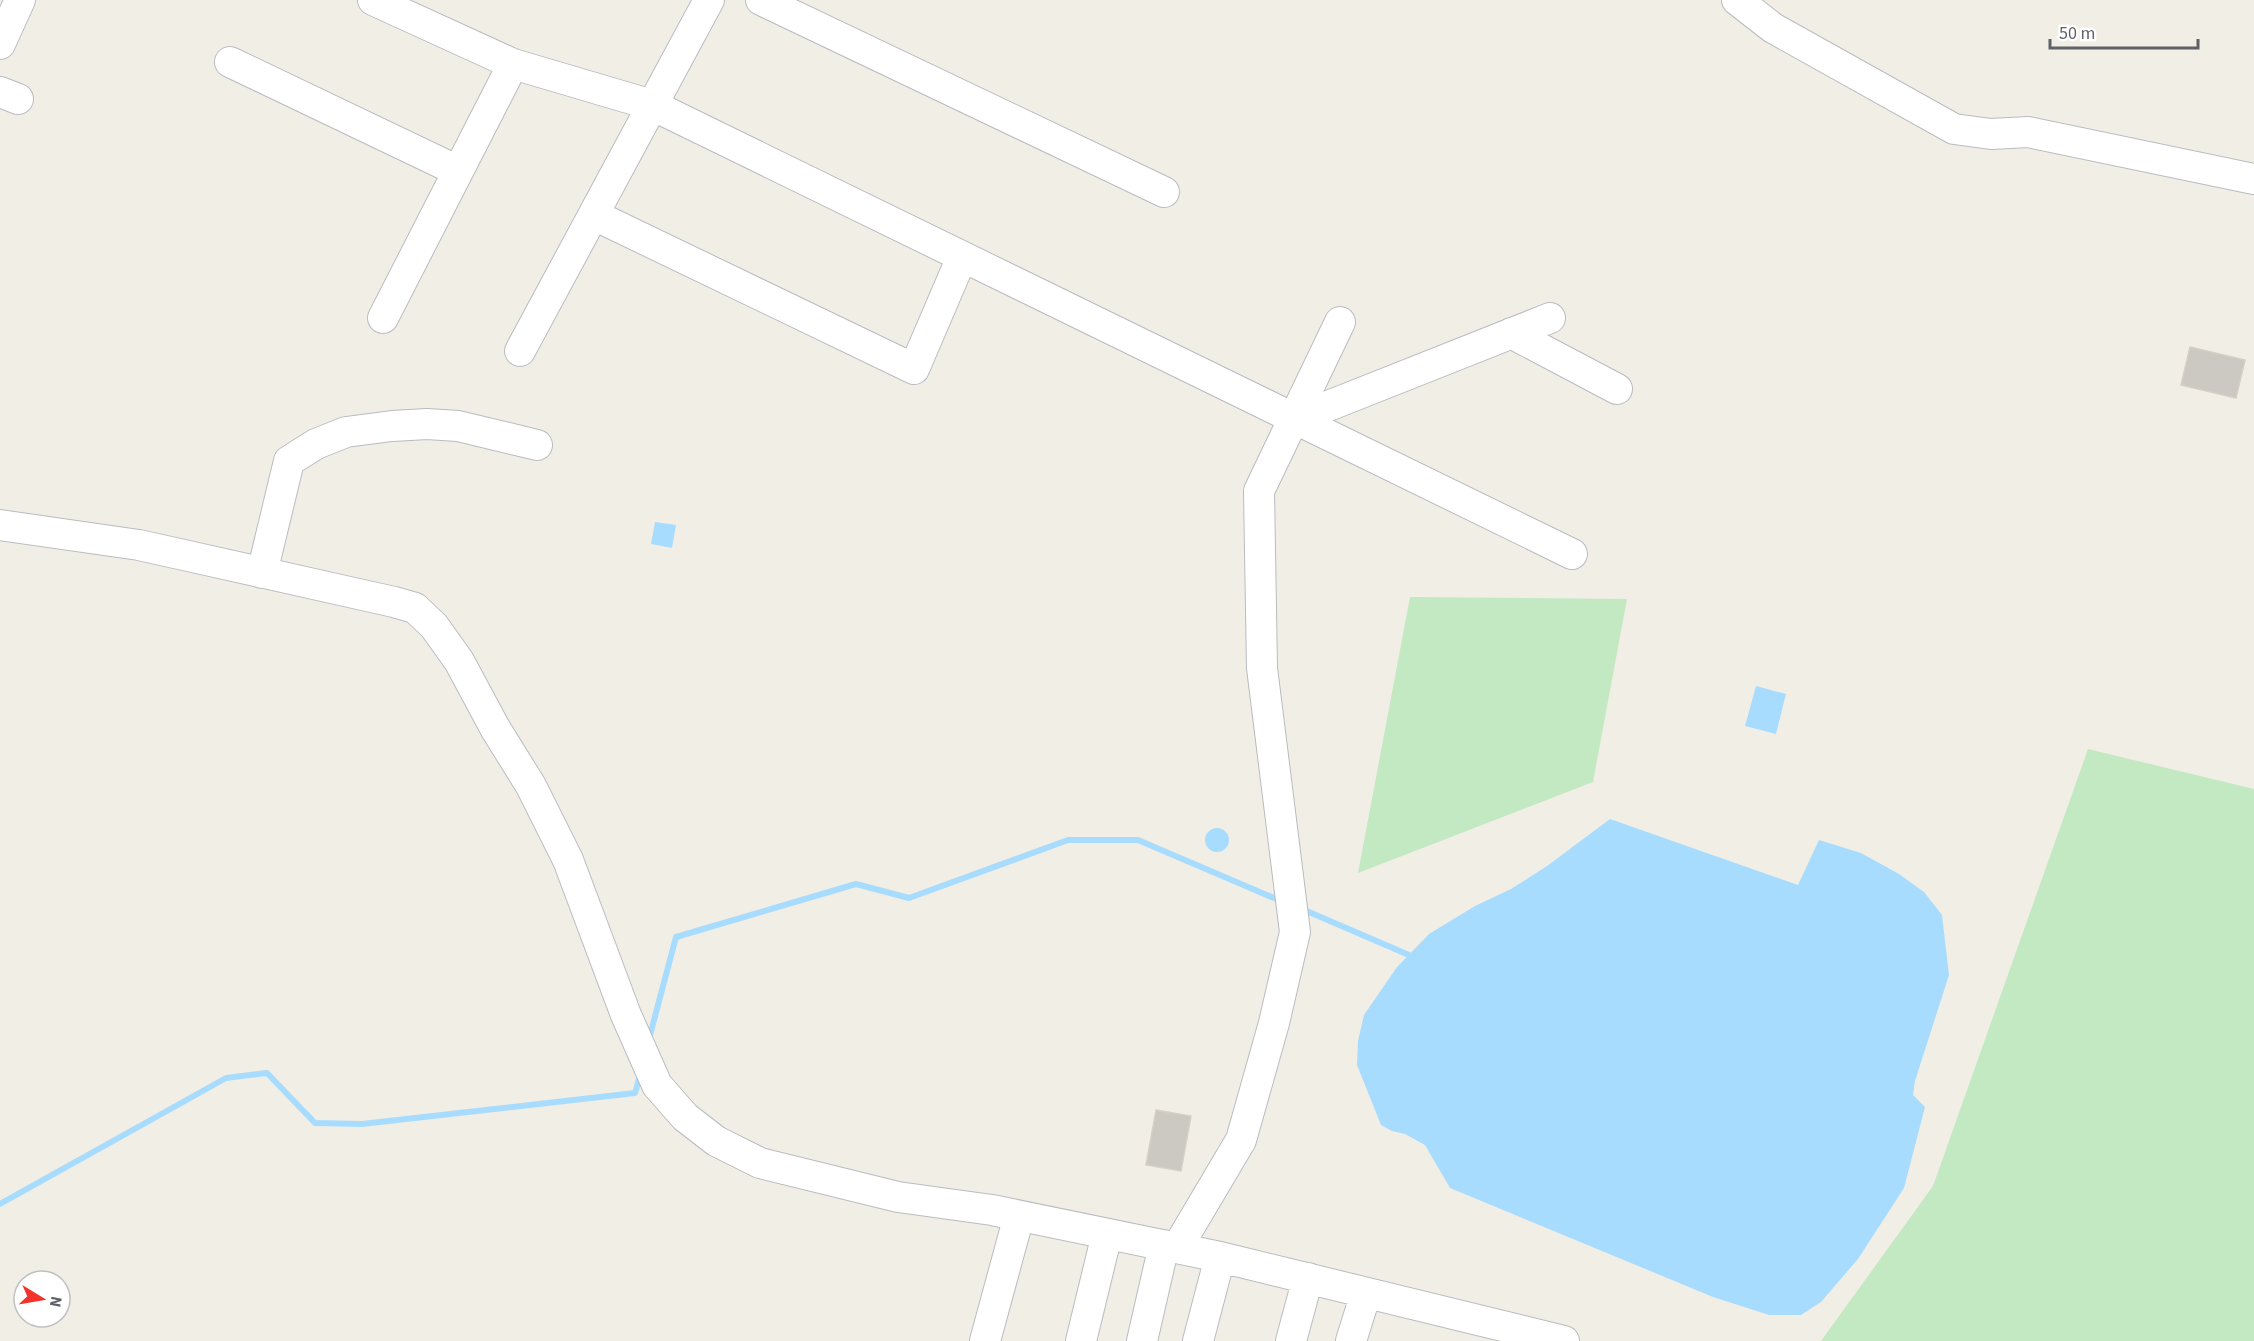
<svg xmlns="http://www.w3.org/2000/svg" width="2254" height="1341" font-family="'Source Sans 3',sans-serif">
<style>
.green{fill:#c3e9c2}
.water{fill:#a8dcff}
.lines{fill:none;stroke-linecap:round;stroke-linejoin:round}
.stream{stroke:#a8dcff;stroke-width:6}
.building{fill:#ccc9c3;stroke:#d6d0c4;stroke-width:1.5}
.minor-casing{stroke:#b9bcc0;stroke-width:32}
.minor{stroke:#fff;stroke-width:30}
</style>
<rect width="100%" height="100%" fill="#f1eee6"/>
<!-- green -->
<path class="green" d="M1410,597L1627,599L1593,782L1358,873Z
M2088,749L2254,789V1341H1821L1933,1186Z"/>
<!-- water -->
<path class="water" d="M655,522L676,525L672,548L651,544Z
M1756,686L1786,694L1776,734L1745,726Z
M1610,819L1798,885L1819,840L1861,853L1899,874L1924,892L1942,915L1949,975L1915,1081L1913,1095L1925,1107L1904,1188L1858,1259L1821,1302L1801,1315H1769L1713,1297L1450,1188L1425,1145L1405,1134L1392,1131L1381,1125L1357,1065L1358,1041L1364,1015L1397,967L1429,934L1475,906L1511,889L1547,866Z
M1205 840a12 12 0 1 1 24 0a12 12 0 1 1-24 0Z"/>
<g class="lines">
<!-- stream -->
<path class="stream" d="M1302,909L1409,955
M649,1039L676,937L856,884L909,898L1068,840H1138L1281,901
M0,1204L226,1078L267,1073L315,1123L362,1124L635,1093L641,1072"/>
</g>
<!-- building -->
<path class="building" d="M2190,347L2245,360L2236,398L2181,385Z
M1156,1110L1191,1116L1181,1171L1146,1165Z"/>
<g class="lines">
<!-- minor casing -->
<g class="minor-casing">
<path id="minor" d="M373,0L513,64L652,105L1572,554
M761,0L1164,192
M1737,0L1773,28L1954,129L1991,134L2028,132L2254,179
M0,44L20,0
M230,62L458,171
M0,92L18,99
M594,215L914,369L962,257
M383,318L513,64
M1511,333L1617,389
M520,351L709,0
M1293,420L1550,318
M0,525L139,545L394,602L415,608L434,626L459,661L495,728L531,786L568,860L626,1015L657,1085L685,1117L716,1141L760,1163L898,1197L992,1210L1220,1257L1564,1341
M262,573L289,461L316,444L346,432L392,426L427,424L458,426L537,445
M1177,1248L1241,1140L1274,1023L1295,932L1262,668L1259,491L1340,322
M985,1341L1019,1216
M1081,1341L1107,1234
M1142,1341L1164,1245
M1198,1341L1220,1257
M1291,1341L1308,1278
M1351,1341L1366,1293"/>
</g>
<!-- minor -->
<use href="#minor" class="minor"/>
</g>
<!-- north arrow -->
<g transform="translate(42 1299) rotate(101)"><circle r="28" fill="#ffffff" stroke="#bfc0c2" stroke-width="1.5"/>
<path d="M0-4.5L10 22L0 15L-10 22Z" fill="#f2332b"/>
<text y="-9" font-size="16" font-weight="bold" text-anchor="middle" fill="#5e6267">N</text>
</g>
<!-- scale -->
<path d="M2050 39v9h148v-9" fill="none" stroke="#5e6267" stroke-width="3"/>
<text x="2059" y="39" font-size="18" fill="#5e6267" stroke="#ffffff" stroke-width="4.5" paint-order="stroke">50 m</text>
</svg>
